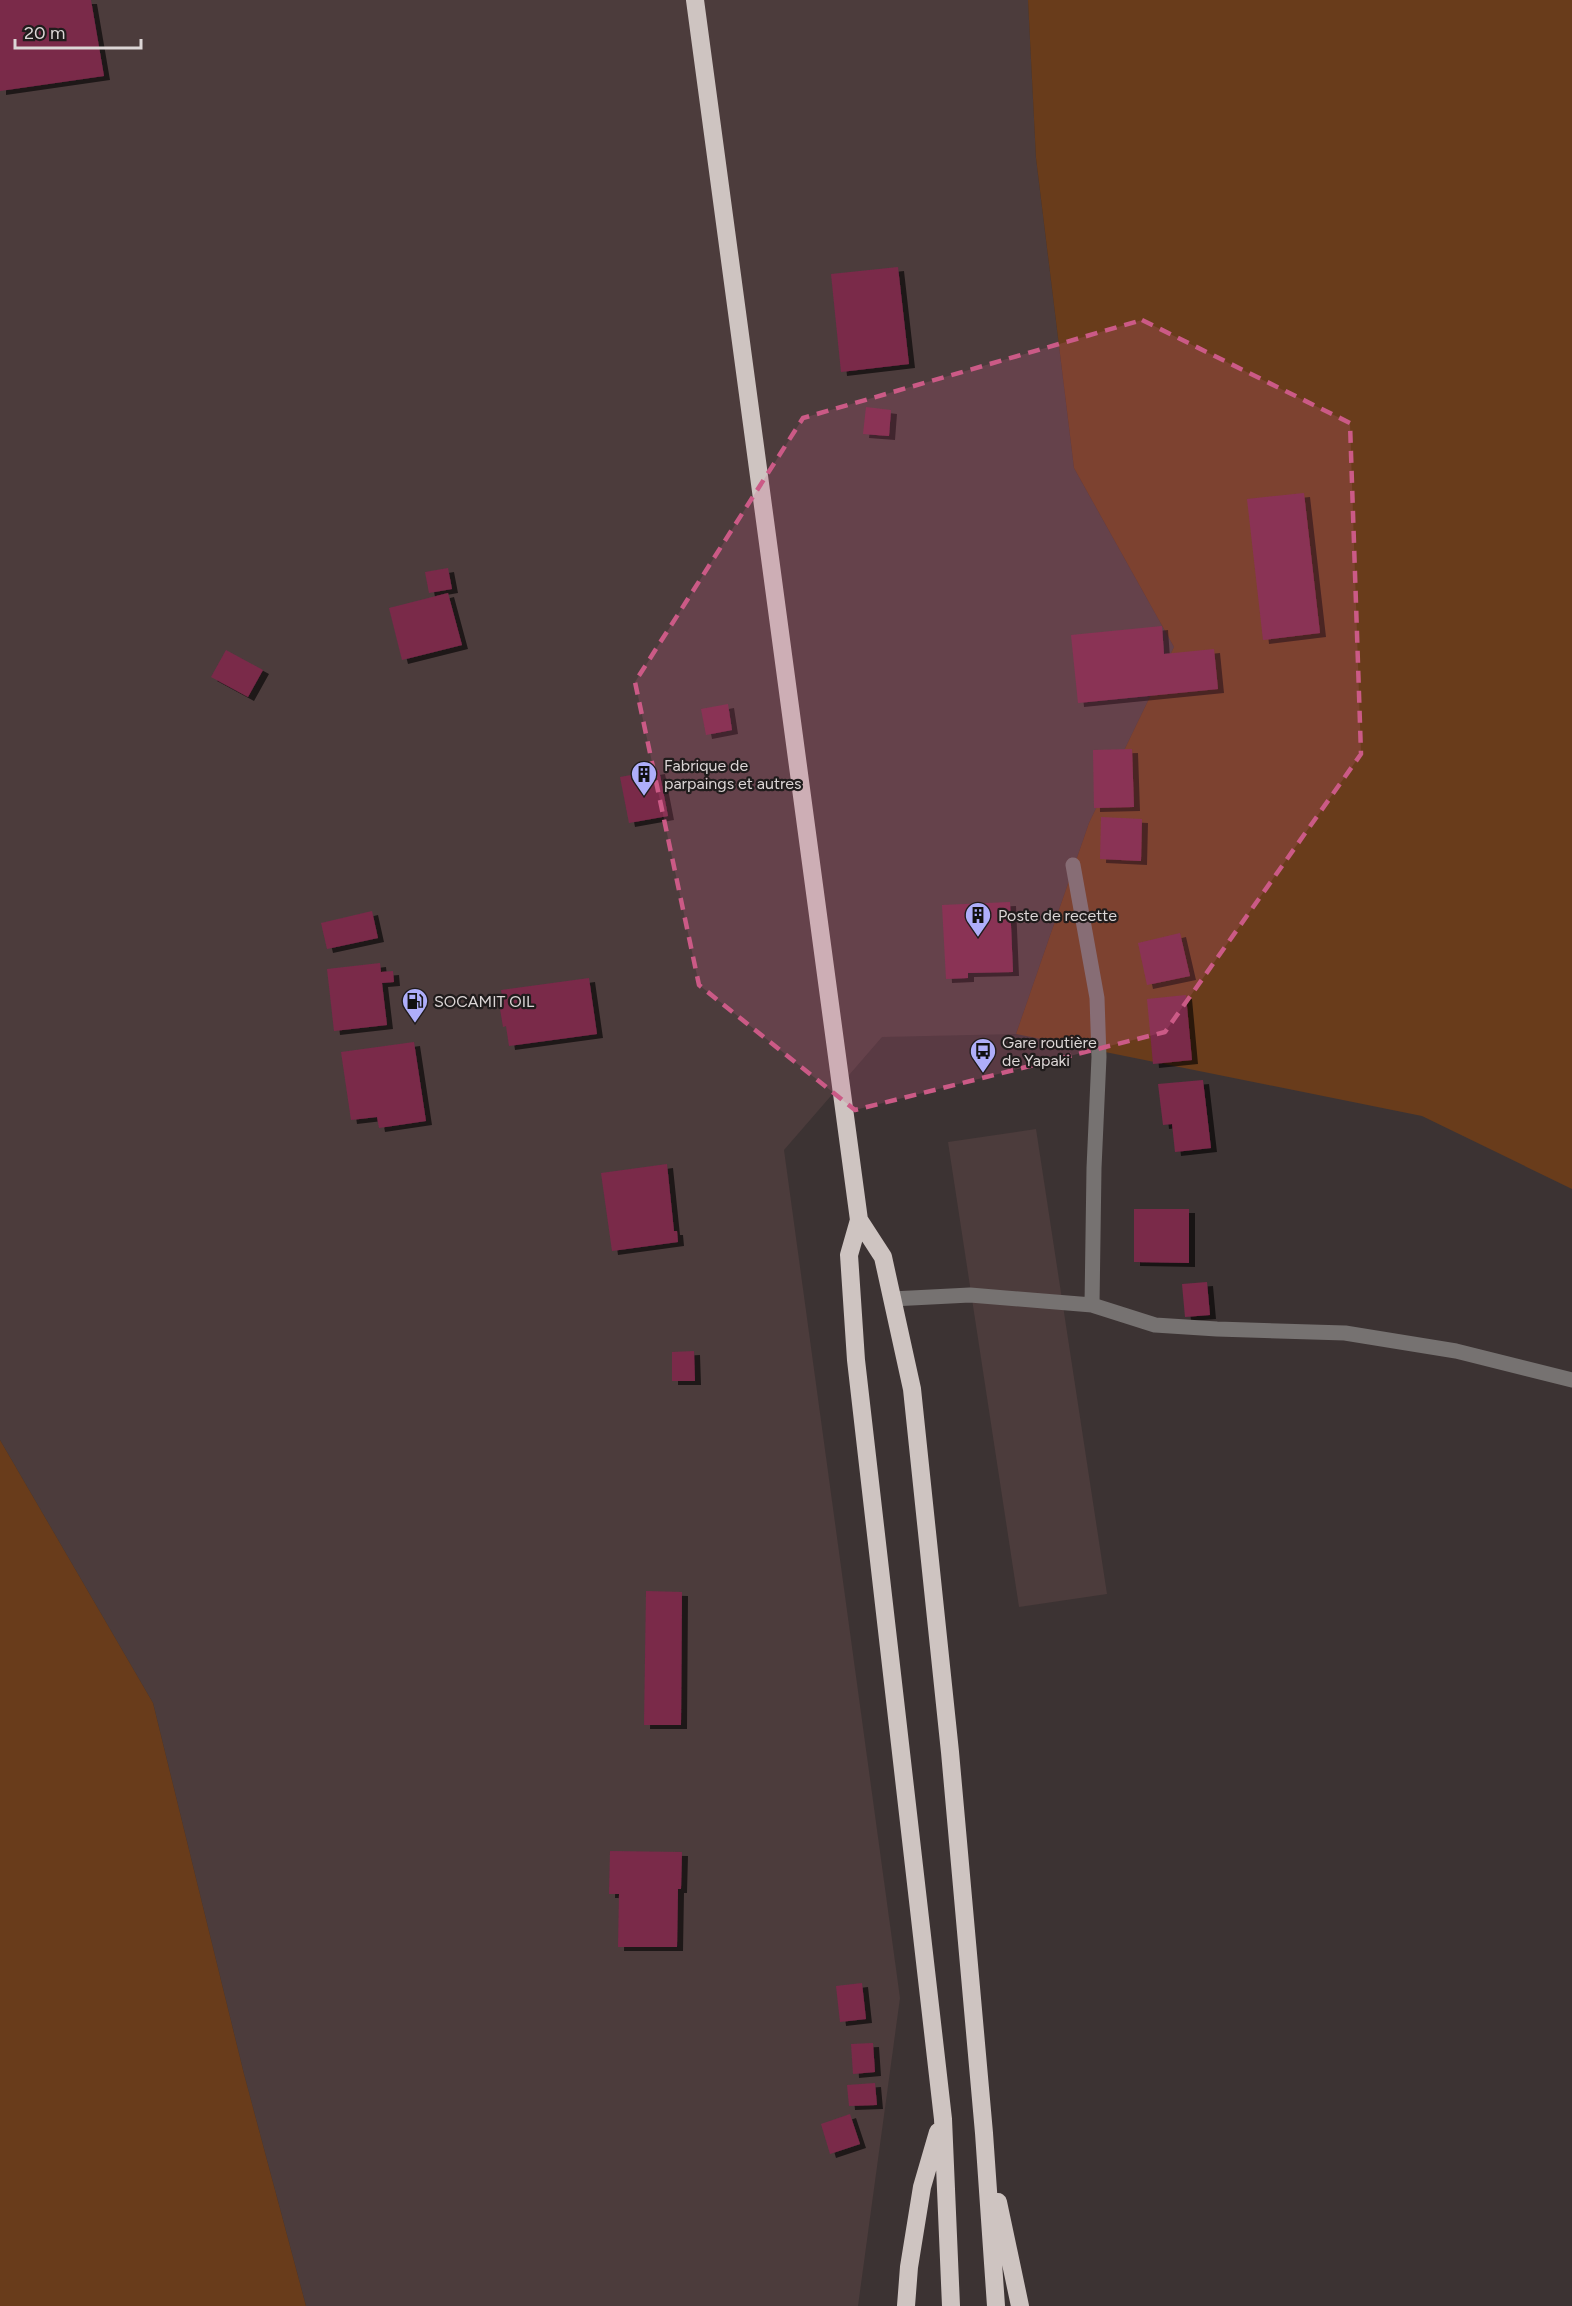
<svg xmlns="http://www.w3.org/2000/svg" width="1572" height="2306" font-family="Figtree,sans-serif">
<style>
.built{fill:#4c3c3c}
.green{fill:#693c1b}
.building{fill:#7a294a;filter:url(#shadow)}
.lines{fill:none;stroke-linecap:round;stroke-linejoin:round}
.minor{stroke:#767271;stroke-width:15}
.highway{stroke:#cec4c1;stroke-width:18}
.marked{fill:#cb5a86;fill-opacity:0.2;stroke:#cb5a86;stroke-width:4.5;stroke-dasharray:12 8;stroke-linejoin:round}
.labels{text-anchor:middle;stroke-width:4.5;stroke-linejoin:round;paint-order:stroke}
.poi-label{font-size:16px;fill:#dcd6d6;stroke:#201c1c;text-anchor:start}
</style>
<defs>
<filter id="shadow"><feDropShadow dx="6" dy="4" stdDeviation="0" flood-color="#0009"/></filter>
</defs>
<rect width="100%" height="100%" fill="#3c3333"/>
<!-- built -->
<path class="built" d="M0,0H1028L1036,158L1074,468L1174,647L1089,823L1016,1034L882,1037L784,1150L900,1998L858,2306H306L244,2074L153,1703L0,1440Z
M1036,1129L1107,1594L1019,1607L948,1142Z"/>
<!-- green -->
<path class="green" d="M1028,0H1572V1189L1422,1116L1016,1034L1089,823L1174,647L1074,468L1036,158Z
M0,1440L153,1703L244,2074L306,2306H0Z"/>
<!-- building -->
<path class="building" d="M0,0H91L104,76L0,91Z
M898,267L909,364L841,372L831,274Z
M866,407L891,410L889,436L863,434Z
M1304,493L1320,633L1263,640L1247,499Z
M448,568L452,589L429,593L425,572Z
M448,593L462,645L402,660L389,608Z
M1162,626L1164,654L1214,649L1218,689L1078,703L1071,635Z
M226,650L263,670L248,697L211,677Z
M728,704L732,730L706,735L701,709Z
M1132,749L1134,807L1094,808L1093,750Z
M659,770L668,816L629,823L620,777Z
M1101,817L1142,819L1141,861L1100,859Z
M1010,902L1013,972L968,973V978L946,979L942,905Z
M372,911L378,938L327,949L321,923Z
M1180,933L1190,976L1147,985L1138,943Z
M380,963L381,972L393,971L394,982L382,983L387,1025L334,1031L327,969Z
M589,978L597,1034L509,1046L506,1026L503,1027L499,1003L503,1002L501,990Z
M1186,995L1192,1060L1153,1064L1147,999Z
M414,1042L426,1121L379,1128L377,1117L351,1120L341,1052Z
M1203,1080L1211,1148L1175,1152L1172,1124L1163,1125L1158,1084Z
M667,1164L674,1231H677L678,1242L612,1251L601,1173Z
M1134,1209H1189V1263L1134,1262Z
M1207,1282L1210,1315L1185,1317L1182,1284Z
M694,1351L695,1381H672V1352Z
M646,1591L682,1592L681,1725H644Z
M610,1851L682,1852L681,1889H678L677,1947H618L619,1894H609Z
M862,1983L866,2019L840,2022L836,1986Z
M873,2043L875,2072L853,2074L851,2044Z
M875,2083L877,2105L849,2106L847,2085Z
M850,2114L860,2144L830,2154L821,2124Z"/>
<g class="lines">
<!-- minor -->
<path class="minor" d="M892,1299L970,1295L1092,1305L1094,1168L1099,1057L1097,998L1073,865
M1092,1305L1155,1325L1217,1329L1345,1333L1456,1351L1572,1380"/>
<!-- highway -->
<path class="highway" d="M695,0L859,1220L883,1257L912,1389L950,1752L984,2133L996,2306
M859,1220L849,1255L856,1360L943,2119L951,2306
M998,2202L1020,2306
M906,2306L909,2267L922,2187L938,2132"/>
</g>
<!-- marked area -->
<path class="marked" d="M1142,320L1350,423L1361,754L1165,1032L855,1110L699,985L635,682L803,418Z"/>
<!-- icons -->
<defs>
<g id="building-pin" transform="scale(1.35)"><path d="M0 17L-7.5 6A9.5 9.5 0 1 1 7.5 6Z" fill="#aeaefa" stroke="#201c1c"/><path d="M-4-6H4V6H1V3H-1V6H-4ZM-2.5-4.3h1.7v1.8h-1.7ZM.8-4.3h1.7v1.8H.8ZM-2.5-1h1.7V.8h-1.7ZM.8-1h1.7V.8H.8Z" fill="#111"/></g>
<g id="fuel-pin" transform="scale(1.35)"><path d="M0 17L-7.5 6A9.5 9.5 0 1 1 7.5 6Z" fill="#aeaefa" stroke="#201c1c"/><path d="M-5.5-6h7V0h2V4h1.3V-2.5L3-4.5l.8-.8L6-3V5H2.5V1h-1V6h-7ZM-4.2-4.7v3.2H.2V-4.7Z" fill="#111"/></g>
<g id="bus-pin" transform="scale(1.35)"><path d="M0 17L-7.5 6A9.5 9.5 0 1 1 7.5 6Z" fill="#aeaefa" stroke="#201c1c"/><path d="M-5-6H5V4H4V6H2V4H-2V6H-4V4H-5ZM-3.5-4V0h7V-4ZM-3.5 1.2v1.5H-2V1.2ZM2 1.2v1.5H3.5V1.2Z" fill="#111"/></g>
</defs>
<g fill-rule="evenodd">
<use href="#building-pin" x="644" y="774"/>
<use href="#building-pin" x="978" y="915"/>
<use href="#fuel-pin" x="415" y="1001"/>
<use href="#bus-pin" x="983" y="1051"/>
</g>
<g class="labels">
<!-- poi labels -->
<g class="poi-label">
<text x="664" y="771">Fabrique de<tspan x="664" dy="18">parpaings et autres</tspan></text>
<text x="998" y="921">Poste de recette</text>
<text x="434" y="1007">SOCAMIT OIL</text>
<text x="1002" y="1048">Gare routière<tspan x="1002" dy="18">de Yapaki</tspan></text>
</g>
</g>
<!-- scale -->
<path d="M15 39v9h126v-9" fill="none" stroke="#dcd6d6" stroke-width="3"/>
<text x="24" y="39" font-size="18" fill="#dcd6d6" stroke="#201c1c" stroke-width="4.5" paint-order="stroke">20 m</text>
</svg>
